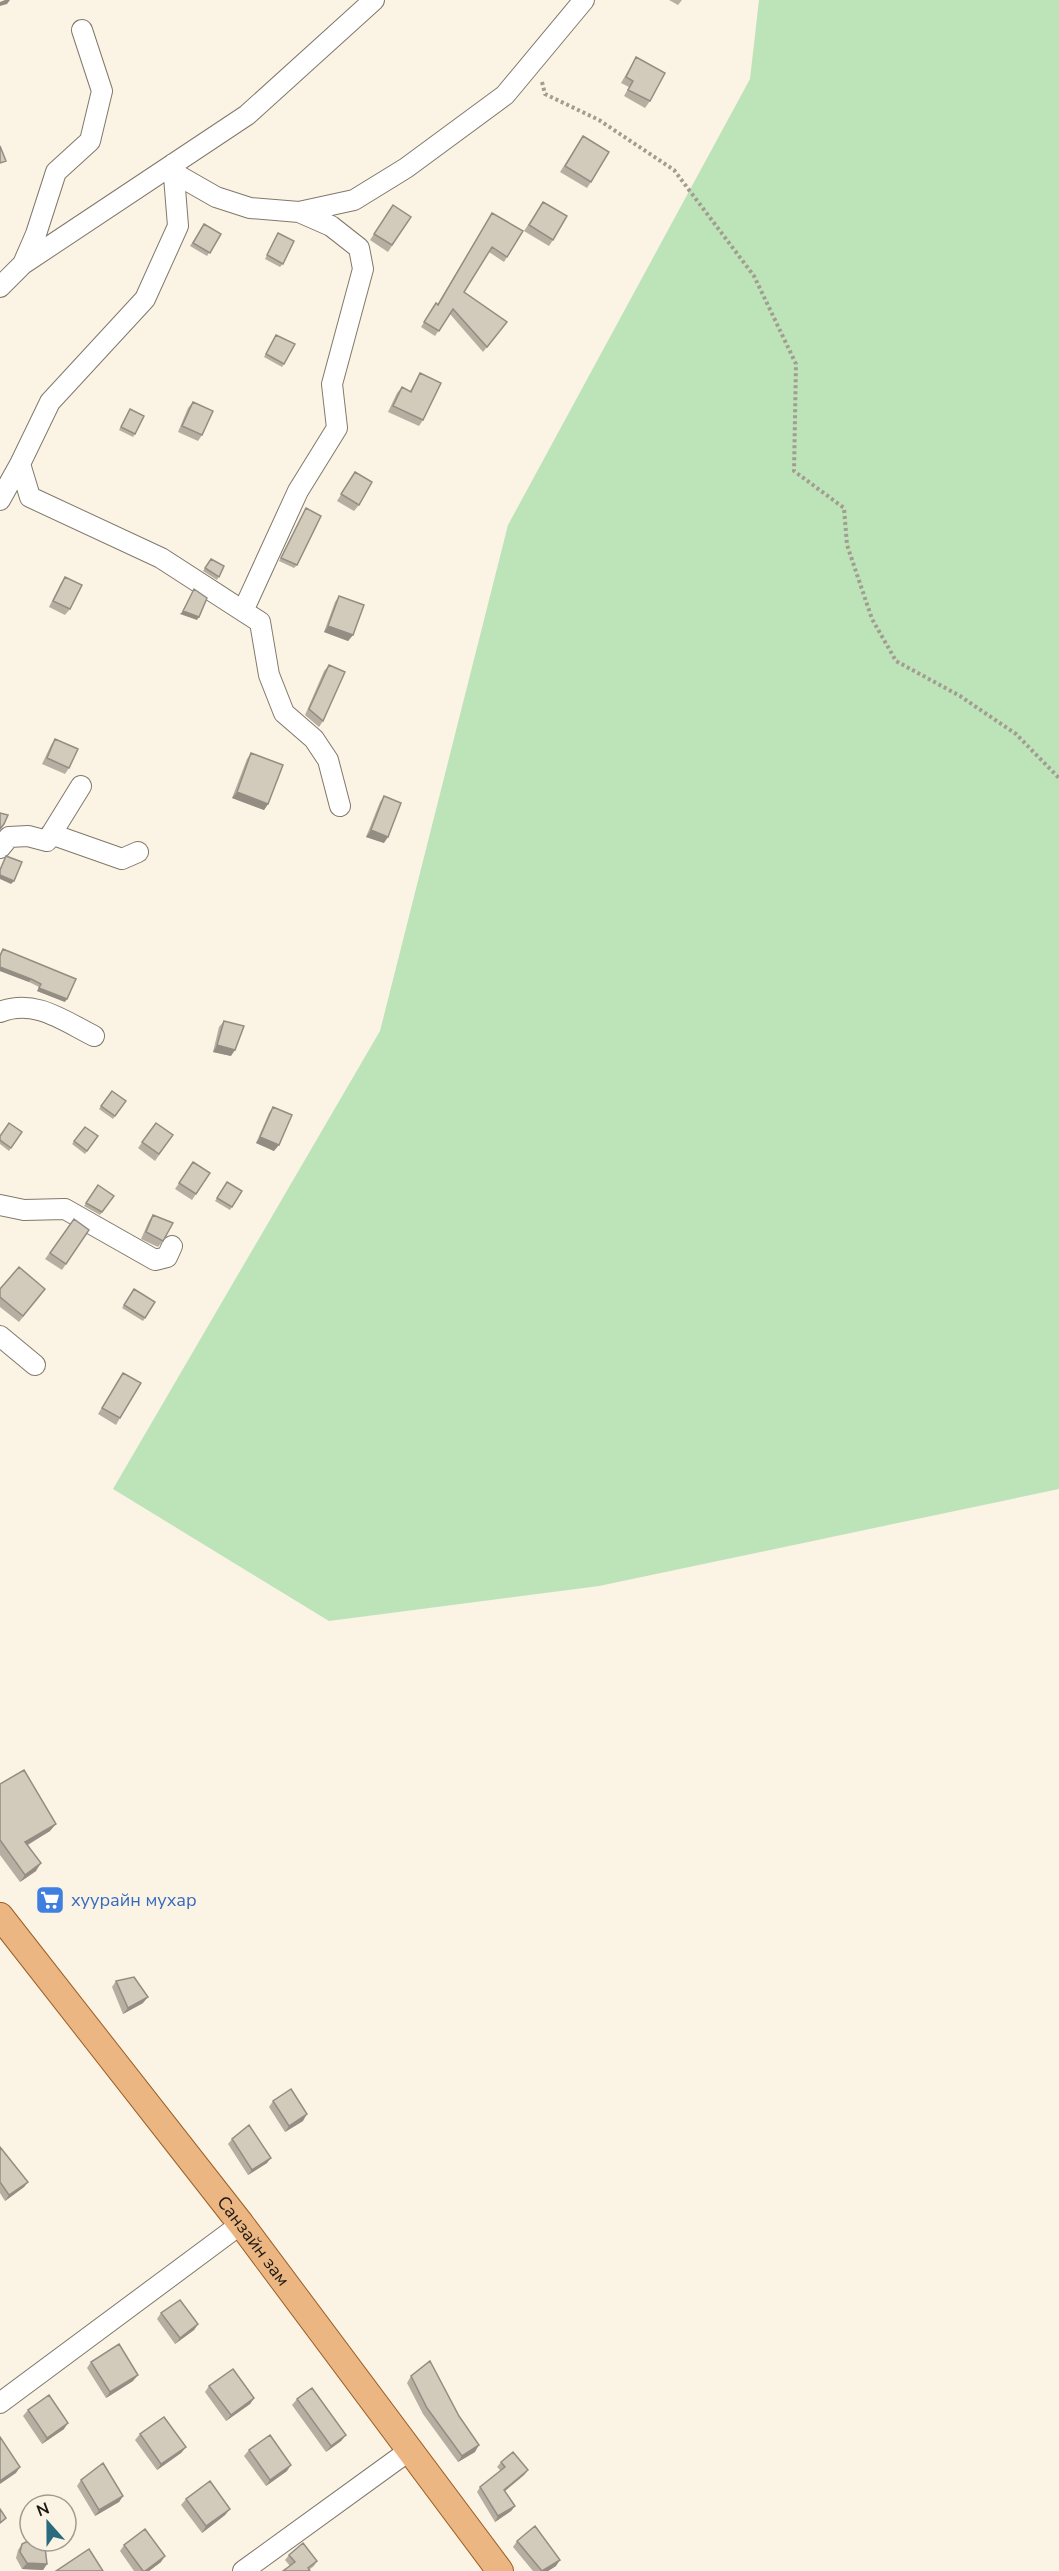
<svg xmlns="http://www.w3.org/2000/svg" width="1059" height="2571" font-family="'Nunito Sans',sans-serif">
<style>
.green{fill:#bde3b9}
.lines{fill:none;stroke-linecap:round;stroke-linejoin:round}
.minor-casing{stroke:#80796b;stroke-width:22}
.major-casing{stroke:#9b5f26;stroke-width:28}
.path{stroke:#a29c91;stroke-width:4;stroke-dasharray:3 3;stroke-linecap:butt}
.minor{stroke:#fff;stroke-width:20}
.major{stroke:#ecb683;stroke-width:26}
.wall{fill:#b5aea1}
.shaded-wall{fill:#938d83}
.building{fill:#d2cabb;stroke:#938d83;stroke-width:1.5}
.labels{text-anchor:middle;stroke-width:4.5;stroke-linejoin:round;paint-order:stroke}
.shop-label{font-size:18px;fill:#366cbe;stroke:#fbf3e4;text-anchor:start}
.street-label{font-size:18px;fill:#1c1913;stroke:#fbf3e4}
</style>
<rect width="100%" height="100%" fill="#fbf3e4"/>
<!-- green -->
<path class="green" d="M759,0H1059V1489L599,1586L329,1621L113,1489L380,1031L508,525L750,79Z"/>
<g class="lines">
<!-- minor casing -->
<g class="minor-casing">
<path id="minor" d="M173,164L178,226L145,299L50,402L20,464L30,497L161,558L260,622L269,675L284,713L314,739L328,760L340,806
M174,173L216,197L250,208L299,212L331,226L359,248L363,269L332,384L337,428L298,491L243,611
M299,212L354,200L406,168L505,95L584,0
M23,264L36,234L56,172L90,141L102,91L82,30
M0,287L23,264L247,115L374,0
M0,500L20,464
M51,834L122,859L138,852
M0,848L9,837L28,836L47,841L81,786
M0,1012C34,998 64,1021 94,1036
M0,1205L24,1210L65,1209L155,1260L167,1257L172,1246
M0,1336L35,1365
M0,2403L241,2224
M243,2571L410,2450"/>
</g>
<!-- major casing -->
<g class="major-casing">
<g id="major">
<path id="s1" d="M0,1916L241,2224L500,2571"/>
</g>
</g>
<!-- path -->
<path class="path" d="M542,82L545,94L599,120L674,170L754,276L796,364L794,471L844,508L847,545L872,619L896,661L960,696L1016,734L1059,778"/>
<!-- minor -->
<use href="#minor" class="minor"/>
<!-- major -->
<use href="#major" class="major"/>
</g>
<!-- wall -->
<path class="wall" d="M669,0H682L678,5Z
M636,57L650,101L645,108L624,96L629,87L621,83Z
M583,136L591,182L587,188L560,172Z
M393,205L411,217L388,252L370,240Z
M539,208L553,240L549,246L524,231Z
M492,213L507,257L504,262L489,252L464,292L507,322L483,352L450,314L435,336L421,327L436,303L437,305Z
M204,224L221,234L207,256L190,246Z
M278,233L283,264L280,267L265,259Z
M276,335L284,364L282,367L264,357Z
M420,373L423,420L419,426L388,412L397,393L402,387L410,391L416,380Z
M193,402L202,435L198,441L178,432L188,408Z
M130,409L135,434L133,437L119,430Z
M355,472L359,505L354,511L337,501Z
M306,508L297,565L294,568L279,561Z
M211,559L224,566L217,580L203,571Z
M65,577L70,609L65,615L49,607L61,583Z
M339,596L353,635L348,641L324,632L335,602Z
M329,665L323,721L319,727L305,715L324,671Z
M55,739L69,768L65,774L42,764L51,745Z
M251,753L268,804L264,810L232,798L247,759Z
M384,796V843L366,837L380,802Z
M3,949L65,1002L37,991L39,987L29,982L0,971V954Z
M224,1021L231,1056L213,1052L219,1027Z
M112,1091L126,1101L113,1119L99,1109Z
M273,1107L274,1151L256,1143L269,1113Z
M156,1123L173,1135L155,1161L138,1148Z
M85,1127L98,1136L85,1154L72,1144Z
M22,1132L9,1151L0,1144V1136Z
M193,1162L210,1173L192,1200L175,1189Z
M227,1182L242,1191L230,1210L215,1201Z
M114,1196L100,1215L84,1206L86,1203Z
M153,1215L163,1241L158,1247L141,1239L149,1221Z
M74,1219L89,1230L62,1270L45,1259Z
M0,1289L41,1295L19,1322L0,1307Z
M134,1289L155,1302L143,1321L122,1308Z
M123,1373L120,1418L116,1425L98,1414Z
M0,1784L50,1831L28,1845L36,1871L20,1882L0,1855Z
M116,1981L143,2003L123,2014L112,1987Z
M273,2101L303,2121L285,2132L269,2107Z
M232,2139L267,2163L248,2175L228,2144Z
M0,2147L28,2182L24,2187L5,2201L0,2193Z
M161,2313L198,2324L194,2330L175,2344L157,2319Z
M91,2362L133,2381L106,2398L87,2368Z
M411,2376L475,2452L458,2462L423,2414L407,2383Z
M209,2386L254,2398L250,2404L226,2421L205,2392Z
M297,2399L346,2435L341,2441L326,2452L292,2405Z
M28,2410L64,2429L42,2444L23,2416Z
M140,2434L186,2447L181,2453L157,2470L135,2440Z
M249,2450L287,2471L266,2486L244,2456Z
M501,2462L528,2470L524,2475L505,2491L515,2506L511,2511L495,2522L477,2492L480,2487L501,2471L497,2467Z
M81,2480L123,2496L119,2502L95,2516L77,2486Z
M186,2499L230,2509L225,2515L202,2533L181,2505Z
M517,2541L556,2566L548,2571H533L513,2547Z
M22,2544L47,2564L43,2570L22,2569L16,2558L18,2550Z
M124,2545L161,2562L149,2571H134L120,2551Z
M289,2555L317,2561L314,2566L309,2570L290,2566L285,2560Z"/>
<!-- shaded-wall -->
<path class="shaded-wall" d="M5,0H10L7,4L0,6V2Z
M183,611L199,617L197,620L180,614Z
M328,626L353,635L348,641L324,632Z
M237,792L268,804L264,810L232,798Z
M371,830L388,837L384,843L366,837Z
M0,875L14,881L11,884L0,879Z
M0,967L31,979L29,982L0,971Z
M39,988L67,999L65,1002L37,991Z
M217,1045L235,1050L231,1056L213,1052Z
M260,1137L279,1145L274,1151L256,1143Z
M56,1824L50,1831L20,1849L25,1842Z
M41,1863L36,1871L20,1882L25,1875Z
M148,1997L143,2003L123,2014L128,2008Z
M307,2114L303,2121L285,2132L289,2126Z
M271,2158L267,2163L248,2175L252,2170Z
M28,2182L24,2187L5,2201L9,2195Z
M198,2324L194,2330L175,2344L180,2338Z
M138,2375L133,2381L106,2398L110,2392Z
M254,2398L250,2404L226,2421L231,2415Z
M68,2423L64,2429L42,2444L47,2438Z
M346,2435L341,2441L326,2452L331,2446Z
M479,2445L475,2452L458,2462L462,2456Z
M186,2447L181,2453L157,2470L161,2464Z
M291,2465L287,2471L266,2486L270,2480Z
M20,2467L16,2473L0,2484V2481Z
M528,2470L524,2475L500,2495L504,2490Z
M123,2496L119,2502L95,2516L99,2510Z
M515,2506L511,2511L495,2522L498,2516Z
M230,2509L225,2515L202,2533L206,2526Z
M165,2556L161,2562L149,2571H145Z
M560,2560L556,2566L548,2571H542Z
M27,2563L47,2564L43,2570L22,2569Z"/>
<!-- building -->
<path class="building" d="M636,57L665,73L650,101L628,90L633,81L626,77Z
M583,136L609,152L591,182L565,166Z
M0,146L6,161L0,163Z
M543,202L567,216L553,240L529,225Z
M393,205L411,217L392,245L374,234Z
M492,213L523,231L507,257L492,247L464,292L507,322L487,347L453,309L439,331L424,322L436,303L438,305Z
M204,224L221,234L210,253L193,243Z
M278,233L294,241L283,264L267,255Z
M276,335L295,344L284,364L266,354Z
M420,373L441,383L423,420L393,406L402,387L411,392Z
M193,402L213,411L202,435L182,426Z
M130,409L144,416L135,434L121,427Z
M355,472L372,482L359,505L341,494Z
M306,508L321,516L297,565L281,558Z
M211,559L224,566L219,577L205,568Z
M65,577L82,585L70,609L53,601Z
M194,589L207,598L199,617L183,611Z
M339,596L364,605L353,635L328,626Z
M329,665L345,672L323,721L309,709Z
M55,739L78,749L69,768L47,758Z
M251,753L283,765L268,804L237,792Z
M384,796L401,803L388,837L371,830Z
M0,813L8,815L4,824L0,829Z
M6,856L22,862L14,881L0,875V870Z
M3,949L76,979L67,999L39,988L41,984L31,979L0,967V956Z
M224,1021L244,1026L235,1050L217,1045Z
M112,1091L126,1101L115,1116L101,1106Z
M273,1107L292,1115L279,1145L260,1137Z
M9,1123L22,1132L11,1148L0,1140V1136Z
M156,1123L173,1135L159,1154L142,1142Z
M85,1127L98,1136L87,1151L74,1141Z
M193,1162L210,1173L196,1194L179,1183Z
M227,1182L242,1191L232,1207L217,1198Z
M98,1185L114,1196L102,1212L86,1203Z
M153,1215L173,1223L163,1241L146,1232Z
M74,1219L89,1230L66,1264L50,1253Z
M19,1267L45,1289L23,1316L0,1297V1289Z
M134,1289L155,1302L145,1318L124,1305Z
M123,1373L141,1383L120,1418L102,1408Z
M24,1770L56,1824L25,1842L41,1863L25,1875L0,1840V1784Z
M134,1977L148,1997L128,2008L116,1981Z
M291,2089L307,2114L289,2126L273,2101Z
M249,2125L271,2158L252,2170L232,2139Z
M0,2147L28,2182L9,2195L0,2182Z
M180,2300L198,2324L180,2338L161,2313Z
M119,2344L138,2375L110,2392L91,2362Z
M430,2361L459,2416L479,2445L462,2456L427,2408L411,2376Z
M233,2369L254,2398L231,2415L209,2386Z
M312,2388L346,2435L331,2446L297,2399Z
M49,2395L68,2423L47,2438L28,2410Z
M164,2417L186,2447L161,2464L140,2434Z
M270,2435L291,2465L270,2480L249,2450Z
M0,2437L20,2467L0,2481Z
M513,2452L528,2470L504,2490L515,2506L498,2516L480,2487L505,2467L501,2462Z
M103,2463L123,2496L99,2510L81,2480Z
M210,2481L230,2509L206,2526L186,2499Z
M0,2509L6,2518L0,2523Z
M535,2526L560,2560L542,2571L517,2541Z
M145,2529L165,2556L145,2571H143L124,2545Z
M30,2540V2541H40L45,2547L47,2564L27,2563L20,2552L22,2544Z
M303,2543L317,2561L308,2568L310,2571H283L295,2562L289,2555Z
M89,2549L103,2571H56Z"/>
<!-- icons -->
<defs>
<g id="supermarket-square" transform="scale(1.5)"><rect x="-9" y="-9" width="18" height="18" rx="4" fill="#3f7fe0" stroke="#fbf3e4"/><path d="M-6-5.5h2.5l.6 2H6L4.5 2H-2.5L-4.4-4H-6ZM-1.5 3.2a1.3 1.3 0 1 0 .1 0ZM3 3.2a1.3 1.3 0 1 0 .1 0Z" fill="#fff"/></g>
</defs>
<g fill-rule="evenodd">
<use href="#supermarket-square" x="50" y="1900"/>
</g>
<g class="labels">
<!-- shop labels -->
<g class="shop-label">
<text x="71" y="1906">хуурайн мухар</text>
</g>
<!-- street labels -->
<g class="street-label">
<text dy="6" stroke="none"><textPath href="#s1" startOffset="412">Санзайн зам</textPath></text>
</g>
</g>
<!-- north arrow -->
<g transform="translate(48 2523) rotate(339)"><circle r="28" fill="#fbf3e4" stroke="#a29c90" stroke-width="1.5"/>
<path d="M0-4.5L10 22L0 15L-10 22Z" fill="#2a6c7e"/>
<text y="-9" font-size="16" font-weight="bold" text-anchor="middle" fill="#1c1913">N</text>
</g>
</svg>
